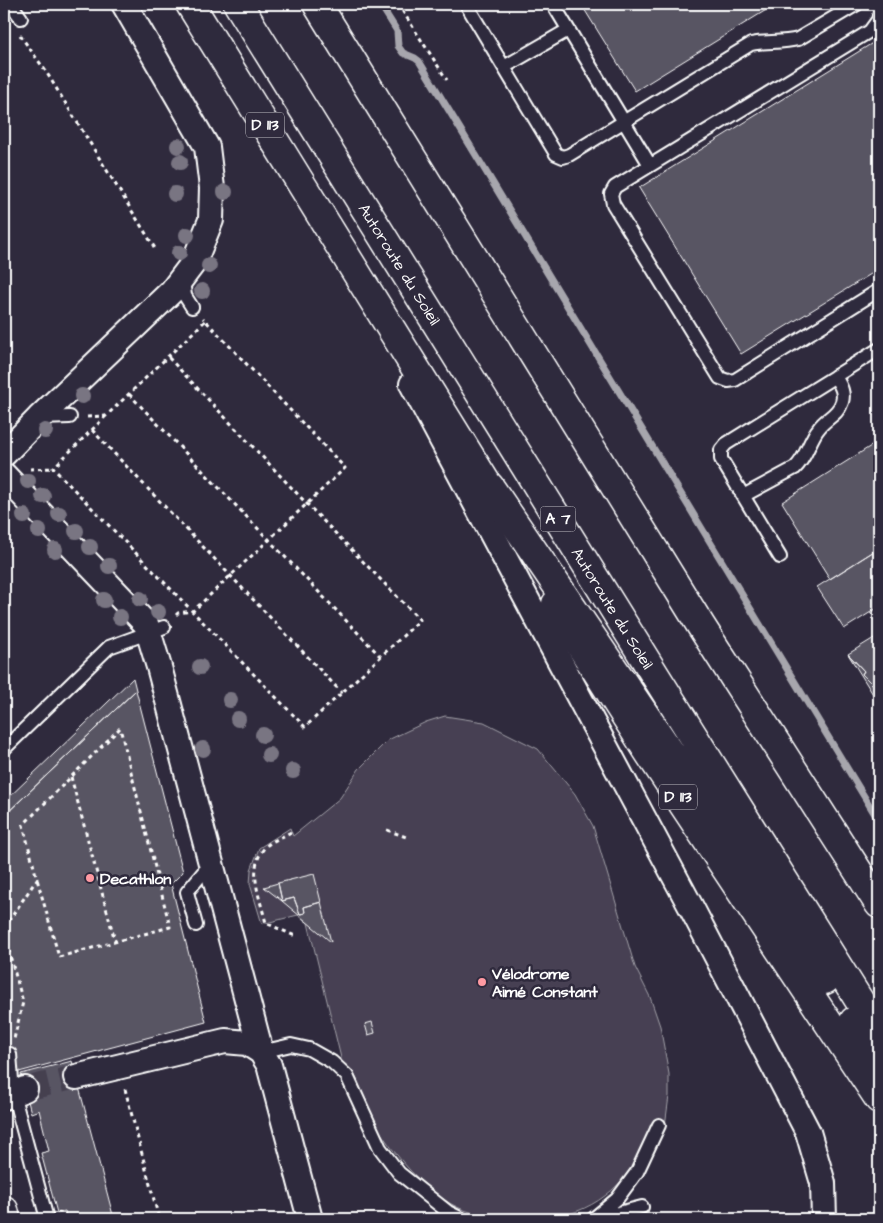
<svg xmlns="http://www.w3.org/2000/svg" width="883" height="1223" font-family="'Architects Daughter',sans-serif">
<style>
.green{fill:#464152;stroke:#a2a0a8}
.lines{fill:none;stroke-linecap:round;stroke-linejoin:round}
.stream{stroke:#a7a6ad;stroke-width:7}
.building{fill:#595564;stroke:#fff}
.minor-tunnel{stroke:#443f50;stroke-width:24;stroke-dasharray:24 12;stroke-linecap:butt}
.service-casing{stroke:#fff;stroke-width:16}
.minor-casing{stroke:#fff;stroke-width:28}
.secondary-casing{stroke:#fff;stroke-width:31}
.primary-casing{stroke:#fff;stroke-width:31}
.motorway-casing{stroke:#fff;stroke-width:31}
.path{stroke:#fff;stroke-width:3;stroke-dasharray:4 4;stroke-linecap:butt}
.service{stroke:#2f2a3d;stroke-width:12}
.minor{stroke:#2f2a3d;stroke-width:24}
.secondary{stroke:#2f2a3d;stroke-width:28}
.primary{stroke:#2f2a3d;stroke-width:28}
.motorway{stroke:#2f2a3d;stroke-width:28}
.tree{fill:#797582}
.poi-dot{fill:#ff9aa2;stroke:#2f2a3d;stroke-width:2}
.labels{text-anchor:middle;stroke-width:5;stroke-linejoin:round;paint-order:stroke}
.shield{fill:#2f2a3d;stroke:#c1bfc5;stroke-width:1}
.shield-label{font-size:15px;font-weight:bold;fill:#fff}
.street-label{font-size:16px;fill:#fff;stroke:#2f2a3d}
.poi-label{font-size:16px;font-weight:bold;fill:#fff;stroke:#2f2a3d;text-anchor:start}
</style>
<rect width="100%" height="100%" fill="#2f2a3d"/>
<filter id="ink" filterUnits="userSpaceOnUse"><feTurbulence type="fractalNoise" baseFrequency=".02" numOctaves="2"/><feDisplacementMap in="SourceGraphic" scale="10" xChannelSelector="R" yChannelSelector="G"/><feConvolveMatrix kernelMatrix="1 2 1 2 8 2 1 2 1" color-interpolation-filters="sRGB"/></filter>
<g filter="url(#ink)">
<!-- green -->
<path class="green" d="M445,716L484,722L538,749L575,794L593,826L635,967L650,997L660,1026L669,1074V1096L665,1126L651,1123C641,1166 612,1201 569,1214C554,1219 540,1219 524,1219C504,1219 484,1217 464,1210C427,1196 391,1152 372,1118C362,1100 361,1073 342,1062L308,923L298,915L262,924L250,884L251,870L259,848L290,828L293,836L340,798L359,769L388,740L426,722Z"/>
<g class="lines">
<!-- stream -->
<path class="stream" d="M380,4L397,31L398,46L403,53L415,58L419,61L879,821"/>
</g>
<!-- building -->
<path class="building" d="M581,4H776L635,91Z
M879,39V269L741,354L639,188Z
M879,441V548L830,579L782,502Z
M879,548V607L844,629L817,587Z
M879,635V686L876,683L874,686L862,674L864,671L848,654Z
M848,654L864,671L862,674L874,686L876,683L879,686V704Z
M133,678L136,690L4,816V802Z
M136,690L183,872L171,884L206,1022L4,1076V1033L8,1020L4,1005V816Z
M314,874L321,902L304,907L305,913L300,914L294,898L282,901L278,883Z
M278,883L282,901L264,887Z
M294,898L300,914L305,913L304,907L321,902L331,942L282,901Z
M4,1005L8,1020L4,1021Z
M372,1022L375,1033L368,1035L365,1024Z
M72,1061L114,1219H67L65,1211L57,1213L41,1153L49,1151L39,1110L31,1113L21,1074Z"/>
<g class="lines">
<!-- minor-tunnel -->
<path class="minor-tunnel" d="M25,1089L76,1077"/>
<!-- service casing -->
<g class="service-casing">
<path id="service" d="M11,4L21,18
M466,4L556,154L563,157L569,155L751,44C766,41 782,43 798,39L857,4
M553,4L650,165
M879,16L878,20L870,31L615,187L611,194L613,204L720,378L728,381L735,380L879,290
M504,67L568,30
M183,279L185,296L192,307
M40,418L70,417
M743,496L795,468C807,457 809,440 819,428C826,418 838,415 842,402C845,392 840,385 835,376
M780,557L721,459V450L726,444L879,349
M4,749L109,647L164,627
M196,925L187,892L211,863
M261,1052L291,1045L309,1049L332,1062L347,1076L380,1148L399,1173L448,1212L462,1219
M10,1054L13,1093L47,1219
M599,1218L642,1207
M593,1219L617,1199L637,1172L659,1125"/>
</g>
<!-- minor casing -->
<g class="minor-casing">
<path id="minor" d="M412,384L691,907L808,1132L823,1183L824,1219
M4,454L39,418L172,291L194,262L211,220L212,188L207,147L124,4
M4,475L146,624L159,667L261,1052L269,1065L310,1219
M76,1077L225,1041L247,1043L261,1052
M4,1097L25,1089"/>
</g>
<!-- secondary casing -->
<g class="secondary-casing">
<path id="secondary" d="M4,1210L6,1219"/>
</g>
<!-- primary casing -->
<g class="primary-casing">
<path id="primary" d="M190,4L502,508
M556,604L573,634L649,753L879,1099"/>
</g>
<!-- motorway casing -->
<g class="motorway-casing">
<path id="motorway" d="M238,4L655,675L879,1032
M317,4L701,626L879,904
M490,487L825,980
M854,1021L879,1057"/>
</g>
<!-- path -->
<path class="path" d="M398,4L447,80
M20,35L45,70L156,250
M129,394L381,657
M106,416L53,468L305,727L420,620L307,504L168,357
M87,417L106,416L205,321
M92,430L342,693
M30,469L53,468
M176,615L178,613L193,611L345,468L203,318
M71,777L115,941
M4,782L8,788L4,792
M387,830L406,837
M291,832C284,836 277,839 270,843C244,862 260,898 266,923L295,936
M4,928L37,879L23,825L120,728L170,927L59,957L37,879
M4,934L23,1002L14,1039
M125,1089L159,1219"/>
<!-- service -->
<use href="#service" class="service"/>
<!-- minor -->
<use href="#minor" class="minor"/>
<!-- secondary -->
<use href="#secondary" class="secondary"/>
<!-- primary -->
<use href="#primary" class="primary"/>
<!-- motorway -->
<use href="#motorway" class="motorway"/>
</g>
<!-- trees -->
<g class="tree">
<circle cx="178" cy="146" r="8"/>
<circle cx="180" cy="162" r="8"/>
<circle cx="225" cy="192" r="8"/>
<circle cx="175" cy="194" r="8"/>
<circle cx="187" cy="235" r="8"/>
<circle cx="179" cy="253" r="8"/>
<circle cx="209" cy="266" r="8"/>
<circle cx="202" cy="291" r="8"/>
<circle cx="82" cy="396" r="8"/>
<circle cx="45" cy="431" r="8"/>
<circle cx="28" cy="481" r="8"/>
<circle cx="43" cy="496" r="8"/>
<circle cx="59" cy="514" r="8"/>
<circle cx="24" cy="516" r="8"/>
<circle cx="39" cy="531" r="8"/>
<circle cx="76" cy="531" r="8"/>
<circle cx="90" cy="547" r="8"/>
<circle cx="55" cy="550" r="8"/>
<circle cx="109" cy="566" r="8"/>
<circle cx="140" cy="599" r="8"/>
<circle cx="104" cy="600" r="8"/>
<circle cx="158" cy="612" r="8"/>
<circle cx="120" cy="617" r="8"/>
<circle cx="200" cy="667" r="8"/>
<circle cx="230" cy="700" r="8"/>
<circle cx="238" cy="719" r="8"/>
<circle cx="263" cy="735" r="8"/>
<circle cx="203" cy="749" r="8"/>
<circle cx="269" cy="755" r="8"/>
<circle cx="293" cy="771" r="8"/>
</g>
</g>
<!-- markers -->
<g class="poi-dot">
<circle cx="90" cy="878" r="5"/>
<circle cx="482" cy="982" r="5"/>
</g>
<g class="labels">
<!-- shield labels -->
<g class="shield">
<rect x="246" y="112.5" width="38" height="25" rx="4"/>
<rect x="540.5" y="506.5" width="35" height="25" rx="4"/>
<rect x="659" y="784.5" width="38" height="25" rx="4"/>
</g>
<g class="shield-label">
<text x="265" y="130">D 113</text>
<text x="558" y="524">A 7</text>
<text x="678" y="802">D 113</text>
</g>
<!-- street labels -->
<g class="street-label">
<text transform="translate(400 264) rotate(58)" y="6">Autoroute du Soleil</text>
<text transform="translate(613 608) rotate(58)" y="6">Autoroute du Soleil</text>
</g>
<!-- poi labels -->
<g class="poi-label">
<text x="100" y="884">Decathlon</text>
<text x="492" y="979">Vélodrome<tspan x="492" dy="18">Aimé Constant</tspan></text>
</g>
</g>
<!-- margin -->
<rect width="883" height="1223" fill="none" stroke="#2f2a3d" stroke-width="20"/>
<rect x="10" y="10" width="863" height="1203" fill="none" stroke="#fff" stroke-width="2" filter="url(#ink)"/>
</svg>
